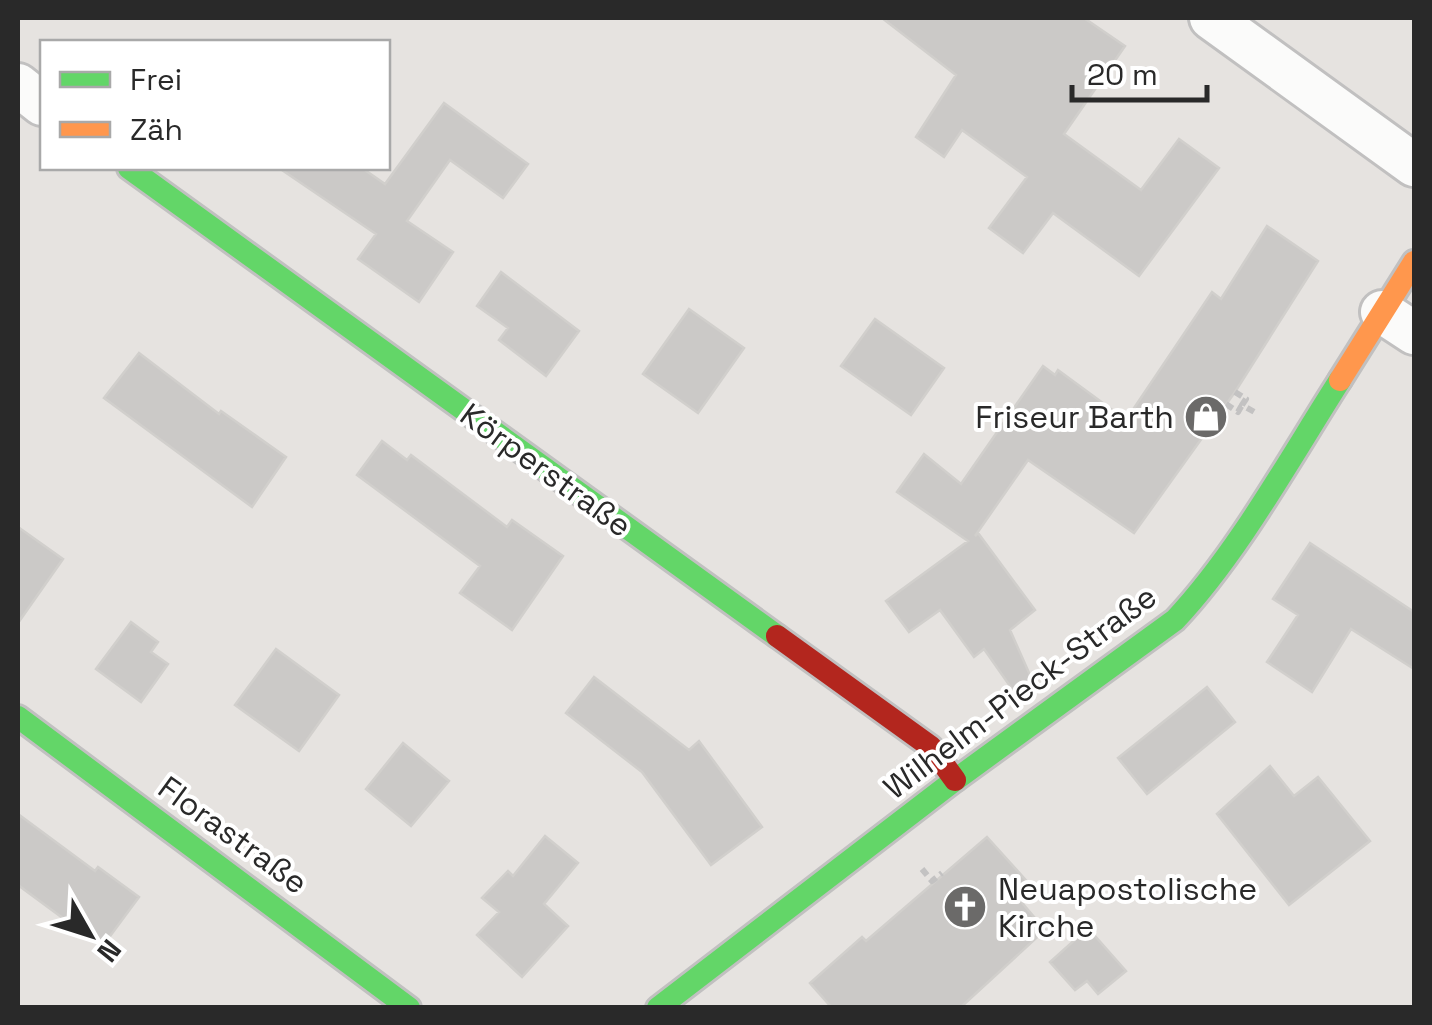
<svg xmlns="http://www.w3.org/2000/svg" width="1432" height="1025" font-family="'Space Grotesk',sans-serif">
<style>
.building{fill:#cbc9c7;stroke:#d1cfcc;stroke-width:2.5}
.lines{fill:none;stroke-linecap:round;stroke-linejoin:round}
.street-casing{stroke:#c1c0c0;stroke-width:48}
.fast-casing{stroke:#c1c0c0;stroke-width:28}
.slow-casing{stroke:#c1c0c0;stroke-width:28}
.jam-casing{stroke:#c1c0c0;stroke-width:28}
.path{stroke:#c3c2c2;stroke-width:6;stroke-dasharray:8 5;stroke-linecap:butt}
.street{stroke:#fbfbfa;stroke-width:42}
.fast{stroke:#63d668;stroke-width:22}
.slow{stroke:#ff974d;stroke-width:22}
.jam{stroke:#b3261e;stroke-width:22}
.labels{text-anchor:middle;stroke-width:8;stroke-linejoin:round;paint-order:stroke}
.poi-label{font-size:32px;fill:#292929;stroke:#fff;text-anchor:end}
.street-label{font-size:32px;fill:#292929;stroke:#fff}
</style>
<rect width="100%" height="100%" fill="#e6e3e0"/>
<!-- building -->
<path class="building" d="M882,18H1084L1125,46L1064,134L1141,190L1179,139L1219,168L1139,276L1053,213L1023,253L989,228L1027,177L962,130L944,157L916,137L956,75Z
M444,103L528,164L503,198L450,160L407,221L453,252L419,302L358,259L376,234L279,168H362L385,184Z
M1267,226L1318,261L1235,392L1134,533L1028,460L975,536L978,533L1035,610L1010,630L1034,684L1017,696L984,649L974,657L940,610L909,632L886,601L968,541L897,492L924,454L961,484L1043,366L1055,375L1058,370L1126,420L1212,292L1221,299Z
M501,272L579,331L546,376L499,340L508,328L477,306Z
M689,309L744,348L698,413L643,374Z
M875,319L944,368L911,415L841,366Z
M139,353L219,414L221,411L286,457L252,507L104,398Z
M382,441L407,460L411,455L507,527L512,520L563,556L512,630L460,593L480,566L357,475Z
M18,527L63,559L18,623Z
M1310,543L1414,612V669L1351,629L1312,692L1267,662L1298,615L1273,599Z
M131,622L158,642L151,652L168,664L141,702L96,669Z
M276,649L339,695L299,751L235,705Z
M594,677L689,750L699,741L762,827L711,865L642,772L566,713Z
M1207,687L1235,722L1147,794L1118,758Z
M403,743L449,781L411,826L366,789Z
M1270,766L1294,796L1318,777L1370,841L1289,905L1217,814Z
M18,814L95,871L98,867L139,897L102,947L18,885Z
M545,836L578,863L544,904L568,926L522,977L477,935L499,912L482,898L508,871L513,876Z
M987,837L1032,887L1018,898L1045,930L960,1008H832L810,983L862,937L866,941Z
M1088,928L1126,971L1098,994L1087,981L1075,990L1050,962Z"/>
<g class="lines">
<!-- street casing -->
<g class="street-casing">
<path id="street" d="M1211,18L1414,165
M18,85L42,104
M1382,312L1414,333"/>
</g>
<!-- fast casing -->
<g class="fast-casing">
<path id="fast" d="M129,168L777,636
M18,717L409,1008
M658,1008L955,780L1175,620C1238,553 1290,458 1340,380"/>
</g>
<!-- slow casing -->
<g class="slow-casing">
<path id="slow" d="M1340,380L1414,262"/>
</g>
<!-- jam casing -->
<g class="jam-casing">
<path id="jam" d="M777,636L931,747L955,780"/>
</g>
<!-- path -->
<path class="path" d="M1235,392L1246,399L1242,405L1258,414
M1226,404L1238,412L1242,405
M922,869L932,881L942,873"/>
<!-- street -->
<use href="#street" class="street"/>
<!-- fast -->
<use href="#fast" class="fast"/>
<!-- slow -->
<use href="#slow" class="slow"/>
<!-- jam -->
<use href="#jam" class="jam"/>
</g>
<!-- icons -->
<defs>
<g id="shop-disc" transform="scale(2.25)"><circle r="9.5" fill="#6b6a69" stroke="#fff"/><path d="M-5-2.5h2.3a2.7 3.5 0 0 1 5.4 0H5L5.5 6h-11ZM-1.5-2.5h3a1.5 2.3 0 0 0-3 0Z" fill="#fff"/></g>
<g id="church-disc" transform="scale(2.25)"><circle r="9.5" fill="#6b6a69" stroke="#fff"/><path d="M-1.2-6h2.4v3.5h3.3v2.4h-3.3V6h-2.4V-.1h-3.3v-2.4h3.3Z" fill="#fff"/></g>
</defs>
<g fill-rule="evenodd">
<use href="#shop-disc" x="1206" y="417"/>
<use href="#church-disc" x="965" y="907"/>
</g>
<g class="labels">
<!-- poi labels -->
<g class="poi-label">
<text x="1174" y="428">Friseur Barth</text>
<text x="998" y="900" text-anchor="start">Neuapostolische<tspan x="998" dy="37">Kirche</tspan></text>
</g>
<!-- street labels -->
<g class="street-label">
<text transform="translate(546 470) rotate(36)" y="11">Körperstraße</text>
<text transform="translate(1020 692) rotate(-37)" y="11">Wilhelm-Pieck-Straße</text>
<text transform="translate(233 835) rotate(36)" y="11">Florastraße</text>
</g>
</g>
<!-- border -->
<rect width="1432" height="1025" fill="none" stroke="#292929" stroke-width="40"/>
<!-- legend -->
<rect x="40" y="40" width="350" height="130" fill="#ffffff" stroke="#a9a9a9" stroke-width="2.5"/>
<rect x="60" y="72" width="50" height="15" fill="#63d668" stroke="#a9a9a9" stroke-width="2.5"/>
<text x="130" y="90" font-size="30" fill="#292929">Frei</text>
<rect x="60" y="122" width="50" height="15" fill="#ff974d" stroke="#a9a9a9" stroke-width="2.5"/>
<text x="130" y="140" font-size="30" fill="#292929">Zäh</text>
<!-- north arrow -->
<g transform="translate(90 935) rotate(129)" stroke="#ffffff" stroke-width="8" paint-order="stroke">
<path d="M0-8L18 38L0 25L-18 38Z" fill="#292929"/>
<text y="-15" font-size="28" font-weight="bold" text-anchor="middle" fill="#292929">N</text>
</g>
<!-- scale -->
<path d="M1072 85v15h135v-15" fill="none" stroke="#292929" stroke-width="5"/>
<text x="1087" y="85" font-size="30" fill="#292929" stroke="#ffffff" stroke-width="8" paint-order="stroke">20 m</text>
</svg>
